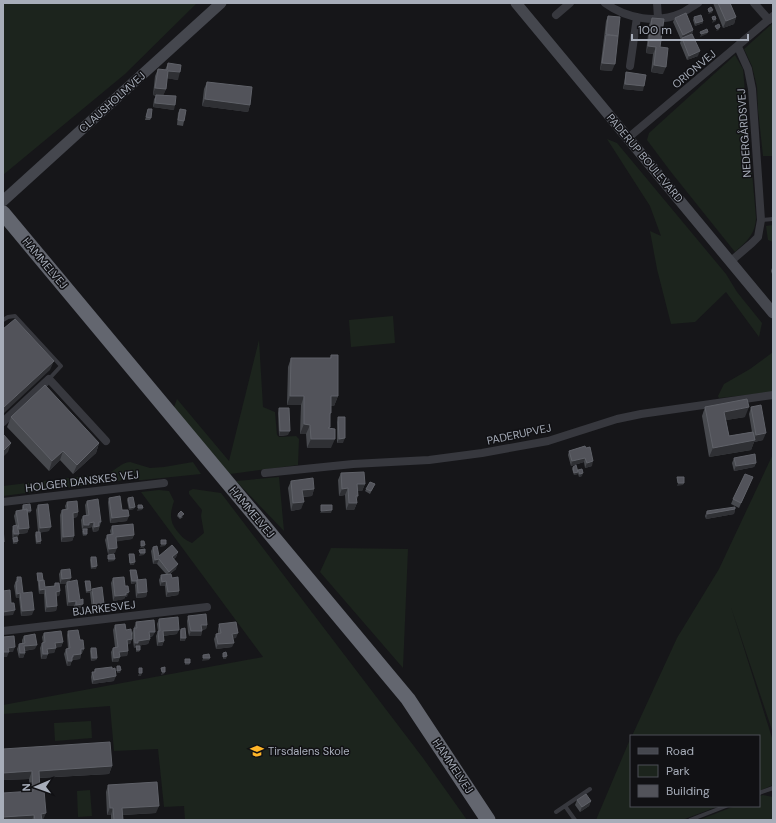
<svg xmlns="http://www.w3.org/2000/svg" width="776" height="823" font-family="'DM Sans',sans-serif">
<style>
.green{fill:#1c241d}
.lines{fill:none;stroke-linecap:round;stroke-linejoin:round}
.lane{stroke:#37383e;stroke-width:4}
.street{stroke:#37383e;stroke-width:8}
.secondary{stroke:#45474e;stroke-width:11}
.highway{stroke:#63666f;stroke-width:15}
.wall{fill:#47494e}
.shaded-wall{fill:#2f3034}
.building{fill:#52535a;stroke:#5f6168}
.labels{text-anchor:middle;stroke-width:3;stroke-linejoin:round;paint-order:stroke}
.street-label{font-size:11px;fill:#a7adb9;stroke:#111114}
.poi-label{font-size:11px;fill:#a7adb9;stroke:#111114;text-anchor:start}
</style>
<rect width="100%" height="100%" fill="#161619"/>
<!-- green -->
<path class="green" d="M3,3H197L125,74L3,175Z
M773,23V156H763L758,110L757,87L752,66L744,49Z
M735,55L743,69L756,218C755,235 747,241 735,252L671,172L647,140L649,133Z
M607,139L617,143L726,274L737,292L762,323L759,337L726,292L695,322L671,324L657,269L650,231L661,236L650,206Z
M773,225V242L768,240L766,226Z
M393,316L395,343L351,347L349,320Z
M259,340L263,407L275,412L277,435L279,437L296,436L299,439L298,465L230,474L173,410L177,399L229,461Z
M773,352V392L719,398L718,396L724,384L750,369Z
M773,454V733L731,607L773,741V785L759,791V736H632L677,638L719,569Z
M130,462L150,468L164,467L193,462L201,474L142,480H139L134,473H128L124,479L119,481L3,496V486L109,473C117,469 121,463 130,462Z
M279,477L284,531L236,481Z
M193,489L221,493L423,758L467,820H185L184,806L164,807L158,749L114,751L110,706L3,714V705L263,657L141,492L159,490L169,491L174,501C170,513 169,521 177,531C182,537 185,540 192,543L204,533L201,516L202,510L189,494V491Z
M331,548L408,549L403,668L320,572Z
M91,721L92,738L55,741L54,723Z
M631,737V806H719L682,820H596Z
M90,790L92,816L78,817L77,791Z
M763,795L773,797V820H699L735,806H759V796Z"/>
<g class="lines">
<!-- lane -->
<path class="lane" d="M761,220L773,219
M3,320L8,317L15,316L61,366L49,379
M759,793L773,788
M565,806L575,820
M556,812L590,789
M690,820L726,806"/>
<!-- street -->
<path class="street" d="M605,3C627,19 657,24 682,13C687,10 693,6 698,3
M657,3L658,18
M754,3L769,20
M556,15L570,3
M630,66L637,17
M628,138L773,16
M731,261L752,243L758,237L761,220L752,89L748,69L738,47
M3,422L49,379L106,441
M265,473L353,464L429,460L482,453L548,441L617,419L641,414L773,395
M3,502L164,483
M3,631L207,607"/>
<!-- secondary -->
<path class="secondary" d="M516,3L773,313
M3,201L221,3"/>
<!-- highway -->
<path class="highway" d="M3,213L408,699L488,820"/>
</g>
<!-- wall -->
<path class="wall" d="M713,3H730L736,17L734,24L723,28Z
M608,16L612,71L600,70L606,21Z
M694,17L703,23L695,26L693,20Z
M652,18L660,47L663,74L651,72L653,54L646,53L649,25Z
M675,18L693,30L692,34L698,56L687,60L680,43L681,40L673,22Z
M168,63L178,80L167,78L166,89L163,95L174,110L153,107L154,99L156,96L153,95L155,76L158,69L165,70Z
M626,72L643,91L623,89L625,77Z
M207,82L250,105L248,112L202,106L204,89Z
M148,109L151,118L150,120H145Z
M180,109L184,121L183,126L177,125L178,113Z
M773,265V277L771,271Z
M331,355L338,396L334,406H331L330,417L329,429L331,448H307L306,434H300L301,405H287L288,367L291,358H330Z
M705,407L745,417L726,420L729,436L752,432L749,414L751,407L763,440L754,442L751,450L709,457L702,416Z
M279,408L288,435L279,436L278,413Z
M11,417L99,443L96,453L73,474L60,460L49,471L7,427Z
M338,417L343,443H337V422Z
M585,446L592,466L585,468L584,462L571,466L568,455L569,451Z
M734,458L756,463L754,467L734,471L732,463Z
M573,467L578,471L582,476L579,477L578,473V474L574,475L572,469Z
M341,473L365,484L362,491H358V496L356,500L357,503L354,510H346L345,495L339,496L338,480Z
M753,477L739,508L731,504L733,499Z
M291,481L314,489L312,496L303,497L301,509L291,511L288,488Z
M370,482L375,484L370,494L365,491Z
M109,498L122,510L127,521L110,523L108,502Z
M128,498L134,509L129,510L127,500Z
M87,501L101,522L98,531L93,532L92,527L88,528V530H87L86,536H83L82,531L83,530H82L81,520L83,516L86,515L85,505Z
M67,502L78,512L77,517L73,518L74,536L72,541L61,542L60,515L62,510H66L65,506Z
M23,505L30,513H28L29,528L27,533L19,534L17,537V544H13L12,531L13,526H16L14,516L16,511L22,510V507Z
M38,505L49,531L40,532L41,544H36L35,535L36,532H38L36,510Z
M735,509L734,514L706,519L705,516L707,511Z
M178,514L183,517L180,519L177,516Z
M112,526L134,535L132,539L116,541L115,553L108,554L105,540L107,535H111L110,531Z
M153,547L159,556L178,552L176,557L174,559L176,569L170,574L172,578L179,591L178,595L166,597L165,586H160L159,580L161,575L166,574L157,564H153L151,551Z
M129,554L134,565H130L129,557Z
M91,557L96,569H91L90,560Z
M61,570L70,581L80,600L81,608L74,609V606H67L65,586L66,584H60L59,574Z
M130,570L147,592L146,597L136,598L135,585L136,583L131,584L130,573Z
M37,573L43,580L45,587L54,586L55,583L60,591L59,596H56L57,606L56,611L45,612L44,594H39L38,585V584L37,576Z
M17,577L23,593L32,615L21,616L19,598H16L14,586Z
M113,578L125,586L127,597H125L124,599L113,601L111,583Z
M85,581L103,608L92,610L90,593H86L85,584Z
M188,616L207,625L206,629L202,630L201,636H189L188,632L187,621Z
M159,619L177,634L163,636L164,641L162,646H157L156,636L158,631L157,624Z
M136,622L153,636L150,637V639L148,644L137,646L139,652H136V648H134L132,633L134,628Z
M219,624L236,638H233L232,647L216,649L214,639L216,634L218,633V629Z
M115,625L126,630L132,639L130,644H128V651L127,656H120L118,662H112L111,652L113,648L115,647L113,630Z
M181,629L185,641H180V631Z
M68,631L80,640L84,649L82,653L81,654L80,659L72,660L70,666H67L64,654L66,649H68L67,635Z
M44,633L63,642L61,647H56L54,653H48L46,659H41L40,648L42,643H43L42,637Z
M24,636L35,649L24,651L25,653L23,658H19L17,649L19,644L22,643V640Z
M91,648L97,658L96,660L91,661L90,651Z
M95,669L114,681L92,684L91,677L92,672H94Z
M3,749L112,766L109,774L39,778L40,791L43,820H3L30,791L29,779L3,780Z
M108,785L156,813L123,815V820H111V815H107L106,792Z
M577,800L591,801L589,806L580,812L575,805Z"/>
<!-- shaded-wall -->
<path class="shaded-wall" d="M713,10L712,13L708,14L709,12Z
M736,17L734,24L723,28L726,21Z
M716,19V21L712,23L713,20Z
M703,21V23L695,26L696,23Z
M720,27L719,30L716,31L717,29Z
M693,30L692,35L682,38L681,40L683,35Z
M708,32L707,34L700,37L701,34Z
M648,46L656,47L653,54L646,53Z
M700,51L698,56L687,60L689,56Z
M602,63L615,64L612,71L600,70Z
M654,65L666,67L663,74L651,72Z
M168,71L180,72L178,80L165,78Z
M625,84L644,86L643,91L623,89Z
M155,88L166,89L163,96L153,95Z
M205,99L250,105L248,112L202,106Z
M155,103L175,105L174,110L153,107Z
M54,361L50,370L3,414V409L4,407Z
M290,396H304L301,405H287Z
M331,396H338L334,406H328Z
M749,407L745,417L721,421L724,412Z
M304,424L310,425L306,434H300Z
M280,431H290L288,435L279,436Z
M766,433L763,440L754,442L751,450L709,457L713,448L754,440L756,435Z
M345,438L343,443H337L339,439Z
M311,439H335L331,448H307Z
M11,443L8,452L3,457V451Z
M99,443L96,453L73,474L77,465Z
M63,451L60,460L49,471L52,461Z
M585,458L584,462L571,466L572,461Z
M593,461L592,466L585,468L587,463Z
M756,463L754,467L734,471L736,466Z
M578,472V474L574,475V473Z
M583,473L582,476L579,477L580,474Z
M678,483H684L683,485L677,486Z
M357,484H365L362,491H355Z
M348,488L345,495L339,496L342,489Z
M314,489L312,496L300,497L302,490Z
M356,496H358L356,503H357L354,510H346L349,503Z
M304,502L301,509L291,511L293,503Z
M135,507L134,509L129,510L130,508Z
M138,508H143L142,510L137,511Z
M735,509L734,514L706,519L707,514Z
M332,510L331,513H320L321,511Z
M31,511L30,513L23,514L24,512Z
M78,512L77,517L71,518L73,513Z
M129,516L127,521L110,523L112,518Z
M94,522L92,527L88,528V530H82L84,525L89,523Z
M99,522H101L98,531L93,532L94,527Z
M51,527L49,531L39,533L40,528Z
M29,528L27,533L19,534L17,539H13L14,534H17L19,529Z
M84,534H87L86,536H83Z
M134,535L132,539L114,542L116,537Z
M74,536L72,541L61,542L63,537Z
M18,541L17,544H13L14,542Z
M41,541V544H36L37,542Z
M161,544H166L165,546L160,547Z
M145,545L144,548H140L141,546Z
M117,548L115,553L108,554L109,549Z
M178,552L176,557L170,562L172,557Z
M140,553H145L144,555L139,556Z
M108,559H115L114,561L108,562Z
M159,559L157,564H153L155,560Z
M135,562L134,565H130V563Z
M178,564L176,569L167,576L169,572Z
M97,566L96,569H91L92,567Z
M71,578L69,583L67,582L66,584H60L62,579Z
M132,581H136V583L131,584Z
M166,581L165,586H160L162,582Z
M45,589L44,594H39L40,590Z
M91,590L90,593H86L87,591Z
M60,591L59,596L54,597L56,592Z
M179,591L178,595L166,597L168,592Z
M129,592L127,597H125L124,599L113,601L115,596Z
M147,592L146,597L136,598L138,593Z
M20,593L19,598H16L17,594Z
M76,601L74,606H67L69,602Z
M83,604L81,608L74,609L76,605Z
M104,604L103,608L92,610L94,605Z
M57,606L56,611L45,612L47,607Z
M15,610L13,615L3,616V612Z
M34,610L32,615L21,616L22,611Z
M201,625H207L206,629L200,630Z
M179,630L177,634L161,636L163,631Z
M191,631H202L201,636H189Z
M149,632H155L153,636L147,637Z
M238,633L236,638L231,639L232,634Z
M181,638H186L185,641H180Z
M132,639L130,644L125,645L127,640Z
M150,639L148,644L137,646L136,648H134L135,643L138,641Z
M164,641L162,646H157L159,642Z
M63,642L61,647L54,648L55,643Z
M234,643L232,647L216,649L218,644Z
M37,645L35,649L22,651L24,646Z
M15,647L13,652H9L7,657H3V652L8,648Z
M56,648L54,653L46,654L47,649Z
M81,649H84L82,653L79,654Z
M137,650H140L139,652H136Z
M128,651L127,656L118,657L119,652Z
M20,653H25L23,658H19Z
M43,654H48L46,659H41Z
M81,654L80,659L72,660L70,666H67L68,661L73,655Z
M227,656L226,659H223V657Z
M120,657L118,662H112L114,658Z
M92,658H97L96,660L91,661Z
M203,658H210L209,660L202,661Z
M185,663H190L189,665H185Z
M121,670L120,673H117V671Z
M162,672H165L164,674L161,675Z
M139,673H142L141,676H138Z
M116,676L114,681L92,684L94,680Z
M112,766L109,774L36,778L39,771Z
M32,771L29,779L3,780V773Z
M591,801L589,806L580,812L582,807Z
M159,806L156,813L120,815L122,808Z
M110,808H113L111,815H107Z
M46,813L43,820H39L41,814Z
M34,815L32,820H3V817Z"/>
<!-- building -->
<path class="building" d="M718,3H730L736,17L726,21Z
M711,7L713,10L709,12L708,9Z
M686,13L693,30L683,35L675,18Z
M701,15L703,21L696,23L694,17Z
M608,16L620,17L618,36L606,34Z
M715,16L716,19L713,20L712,17Z
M652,18L664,19L660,47L668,48L666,67L654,65L656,47L648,46Z
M719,24L720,27L717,29L715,26Z
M707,29L708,32L701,34L700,32Z
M692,34L700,51L689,56L682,38Z
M606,35L618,36L615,64L602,63Z
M168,63L181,65L180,72L168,71L166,89L155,88L158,69L167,70Z
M626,72L646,75L644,86L625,84Z
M207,82L252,87L250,105L205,99Z
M156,95L176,96L175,105L155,103Z
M148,109H152L151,118L146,117Z
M180,109L186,110L184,121L178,120Z
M15,319L54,361L4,407L3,406V329Z
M331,355H338V396H331V413H330V427L328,428L335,429V439H311L310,425L304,424V396H290L291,358H331Z
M45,385L99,443L77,465L63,451L52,461L11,417Z
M747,399L749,407L724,412L729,436L753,432L755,440L713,448L705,407Z
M761,405L766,433L756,435L751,407Z
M279,408H289L290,431H280Z
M338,417H345V438L339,439Z
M3,434L11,443L3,451Z
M585,446L586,448L590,447L593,461L587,463L585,458L572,461L569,451Z
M755,454L756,463L736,466L734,458Z
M576,465L578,472L574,473L573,467Z
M582,469L583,473L580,474L578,470Z
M364,472L365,484H357L358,496H356L357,503H349L348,488L342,489L341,473Z
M745,474L753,477L741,503L733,499Z
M677,477H684V483H678Z
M313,478L314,489L302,490L304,502L293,503L291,481Z
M370,482L375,484L371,491L366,489Z
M120,496L122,510H128L129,516L112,518L109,498Z
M133,497L135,507L130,508L128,498Z
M98,499L101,522H99V526L94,527V522L89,523V525H84L83,516L89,515L87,501Z
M77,501L78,512L73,513L74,536L63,537L62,510L68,509L67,502Z
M30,504L31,511H27V509L24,510L23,505Z
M48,504L51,527L40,528L38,505Z
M138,505H142L143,508H138Z
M321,505H332V510L321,511Z
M735,507V509L707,514V511Z
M27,509L29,528L19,529L16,511Z
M181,511L184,514L180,517L178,514Z
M133,524L134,535L116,537L117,548L109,549L107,535L113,534L112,526Z
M17,525L19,534H14L13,526Z
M3,526L4,542H3Z
M83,529H87V534H84Z
M36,532H40L41,541L37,542Z
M17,537L18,541L14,542L13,538Z
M161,540H166V544H161Z
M141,541H144L145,545L141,546Z
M172,545L178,552L172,557L178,564L169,572L159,559L155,560L153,547L157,546L159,556Z
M145,549V553H140L139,550Z
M114,554L115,559H108V555Z
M129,554H134L135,562L130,563Z
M91,557H96L97,566L92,567Z
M70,569L71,578L62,579L61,570Z
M130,570H136L138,580H137V581H132Z
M37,573H42L43,580L38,581Z
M171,574L172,578L178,577L179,591L168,592L166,581L162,582L161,575Z
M17,577H21L23,593L32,592L34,610L22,611L20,593L17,594L16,582L18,581Z
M124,577L125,586H128L129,592L126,593V595L115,596L113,578Z
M146,579L147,592L138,593L137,580Z
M44,580L45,587L55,586V583H59L60,591L56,592L57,606L47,607L45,589L40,590L39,581Z
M77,580L80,600L83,599V604L76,605V601L69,602L67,582Z
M85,581H90L91,590L87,591Z
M102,587L104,604L94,605L92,589Z
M10,590L11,603H14L15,610L3,612V591Z
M206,614L207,625H201L202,631H191L190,627L188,616Z
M178,617L179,630L163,631L164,641L159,642L158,631H160L159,619Z
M154,620L155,632H149L150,639L138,641V643H135L134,628H137L136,622Z
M236,622L238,633L232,634L234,643L218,644L216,634L221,633L219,624Z
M125,624L126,630L131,629L132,639L127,640L128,651L119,652L120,657L114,658L113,648L118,647L115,625Z
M185,628L186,638H181V629Z
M78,630L80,640H83L84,649H81V654L73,655V657H72V661H68L66,649L70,648L68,631Z
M61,631L63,642L55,643L56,648L47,649L48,654H43L42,643L45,642L44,633Z
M35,634L37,645L24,646L25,653H20L19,644L25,643L24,636Z
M14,636L15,647L8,648L9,652H3V637Z
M136,646H140V650H137Z
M91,648H96L97,658H92Z
M226,652L227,656L223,657V653Z
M209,654L210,658H203V655Z
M185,659H190V663H185Z
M117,666H120L121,670L117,671Z
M112,667V669L115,668L116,676L94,680L92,672H95V669Z
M165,667V672H162L161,668Z
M139,668H142V673H139Z
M110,742L112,766L39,771L40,791L44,790L46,813L41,814L42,820H35L34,815L3,817V793L33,791L32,771L3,773V749Z
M157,782L159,806L122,808L123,820H114L113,808H110L108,785Z
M586,794L591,801L582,807L577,800Z"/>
<!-- icons -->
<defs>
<g id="school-bare" transform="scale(1.08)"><path d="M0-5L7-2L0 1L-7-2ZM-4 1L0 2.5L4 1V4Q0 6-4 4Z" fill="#ffb628" stroke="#111114" stroke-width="2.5" paint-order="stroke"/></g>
</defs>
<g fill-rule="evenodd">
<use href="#school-bare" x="257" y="751"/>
</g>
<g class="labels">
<!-- street labels -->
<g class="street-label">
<text transform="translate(694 69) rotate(-40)" y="4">ORIONVEJ</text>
<text transform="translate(112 102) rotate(-42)" y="4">CLAUSHOLMVEJ</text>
<text transform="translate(744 133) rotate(-94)" y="4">NEDERGÅRDSVEJ</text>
<text transform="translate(645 158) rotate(50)" y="4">PADERUP BOULEVARD</text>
<text transform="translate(45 263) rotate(50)" y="4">HAMMELVEJ</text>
<text transform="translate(519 434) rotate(-12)" y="4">PADERUPVEJ</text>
<text transform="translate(82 481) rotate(-7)" y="4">HOLGER DANSKES VEJ</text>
<text transform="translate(252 512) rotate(50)" y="4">HAMMELVEJ</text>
<text transform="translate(104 608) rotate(-7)" y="4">BJARKESVEJ</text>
<text transform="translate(453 766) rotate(56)" y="4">HAMMELVEJ</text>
</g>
<!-- poi labels -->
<g class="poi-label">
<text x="268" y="755">Tirsdalens Skole</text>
</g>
</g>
<!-- border -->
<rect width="776" height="823" fill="none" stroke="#a7adb9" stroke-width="8"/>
<!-- legend -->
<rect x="630" y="735" width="130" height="72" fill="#111114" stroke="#4d4f56"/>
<rect x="638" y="748" width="20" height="6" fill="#45474e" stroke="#4d4f56"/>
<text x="666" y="755" font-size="12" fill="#a7adb9">Road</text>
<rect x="638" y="765" width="20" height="12" fill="#1c241d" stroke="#4d4f56"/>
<text x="666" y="775" font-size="12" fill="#a7adb9">Park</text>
<rect x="638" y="785" width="20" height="12" fill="#52535a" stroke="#4d4f56"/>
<text x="666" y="795" font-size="12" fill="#a7adb9">Building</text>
<!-- north arrow -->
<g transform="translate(36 787) rotate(268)" stroke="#111114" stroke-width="3" paint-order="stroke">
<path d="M0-3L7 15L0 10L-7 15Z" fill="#a7adb9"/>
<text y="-6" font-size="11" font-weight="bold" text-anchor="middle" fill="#a7adb9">N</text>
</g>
<!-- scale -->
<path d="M632 34v6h116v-6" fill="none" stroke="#a7adb9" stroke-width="2"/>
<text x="638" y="34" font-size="12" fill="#a7adb9" stroke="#111114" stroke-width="3" paint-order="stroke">100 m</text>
</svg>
